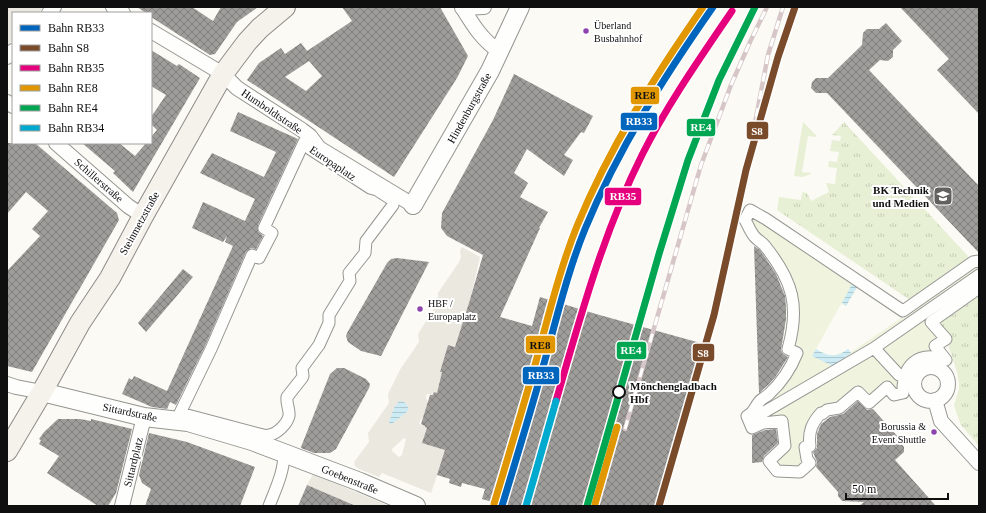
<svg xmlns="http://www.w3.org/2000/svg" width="986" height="513" font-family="'Times New Roman',serif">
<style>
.grass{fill:#e7f0d5}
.park{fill:url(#park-tufts)}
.pitch{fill:#f0f4df;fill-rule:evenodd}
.plaza{fill:#ebe8e0;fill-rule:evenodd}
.water{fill:url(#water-rules)}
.building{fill:url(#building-cross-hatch);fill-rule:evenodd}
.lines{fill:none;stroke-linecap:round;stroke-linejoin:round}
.pedestrian-casing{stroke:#959592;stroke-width:13}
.minor-casing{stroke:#959592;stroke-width:16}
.tertiary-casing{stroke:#959592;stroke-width:20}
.secondary-casing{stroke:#8c8b89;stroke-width:22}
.pedestrian{stroke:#fefefd;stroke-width:11}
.minor{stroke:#fefefd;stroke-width:14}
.tertiary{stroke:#fefefd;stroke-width:18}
.secondary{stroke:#f5f2eb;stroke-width:20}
.rail-casing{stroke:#d6c6c8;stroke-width:4.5}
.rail{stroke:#fff;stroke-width:3;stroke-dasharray:9;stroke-linecap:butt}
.rail-1-casing{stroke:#fff;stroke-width:10}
.rail-2-casing{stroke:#fff;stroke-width:10}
.rail-3-casing{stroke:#fff;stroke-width:10}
.rail-4-casing{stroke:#fff;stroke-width:10}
.rail-5-casing{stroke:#fff;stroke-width:10}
.rail-6-casing{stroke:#fff;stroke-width:10}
.rail-1{stroke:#0065bd;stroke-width:7}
.rail-2{stroke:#7a4b2a;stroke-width:7}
.rail-3{stroke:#e5007d;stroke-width:7}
.rail-4{stroke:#e09702;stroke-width:7}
.rail-5{stroke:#00a651;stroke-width:7}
.rail-6{stroke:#00a9ce;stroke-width:7}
.bus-dot{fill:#8e44ad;stroke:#fff;stroke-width:1.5}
.stop-dot{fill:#fff;stroke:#0f0f0f;stroke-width:2}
.labels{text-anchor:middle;stroke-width:4;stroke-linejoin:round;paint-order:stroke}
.bus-label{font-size:10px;fill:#0f0f0f;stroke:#fff;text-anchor:start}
.street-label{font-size:11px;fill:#0f0f0f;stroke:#fff}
.poi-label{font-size:11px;font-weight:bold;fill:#0f0f0f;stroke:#fff;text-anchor:end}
.stop-label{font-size:11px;font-weight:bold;fill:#0f0f0f;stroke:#fff;text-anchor:start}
.line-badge{stroke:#fff;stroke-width:1.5}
.badge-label{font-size:11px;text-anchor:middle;font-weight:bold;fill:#fff}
.pale-badge-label{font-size:11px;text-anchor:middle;font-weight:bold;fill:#111}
</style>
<defs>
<pattern id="park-tufts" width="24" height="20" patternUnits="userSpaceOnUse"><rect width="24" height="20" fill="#e7f0d5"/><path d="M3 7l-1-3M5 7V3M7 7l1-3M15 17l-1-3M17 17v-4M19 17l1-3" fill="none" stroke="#c5cdb6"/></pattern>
<pattern id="water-rules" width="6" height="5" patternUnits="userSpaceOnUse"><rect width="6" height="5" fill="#ccebf4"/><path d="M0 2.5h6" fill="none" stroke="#aec8d0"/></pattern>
<pattern id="building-cross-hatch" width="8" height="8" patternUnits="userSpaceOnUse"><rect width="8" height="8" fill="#9f9d9a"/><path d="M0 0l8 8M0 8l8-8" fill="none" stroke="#807e7c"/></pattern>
</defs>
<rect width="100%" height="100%" fill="#fbfaf4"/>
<!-- grass -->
<path class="grass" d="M803,122L817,136L816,137L808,136L802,172L811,173V174L802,177L794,176Z"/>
<!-- park -->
<path class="park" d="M844,122L979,268V446L961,425L957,414L954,405L959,389V383L957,372L947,341L913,302L777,210L779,197L801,200L802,192L807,193L811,201L829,192L826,183L835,184L837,168L828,167L829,161L837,162L839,152L830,151L832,140L840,141L841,136L832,135Z"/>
<!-- pitch -->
<path class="pitch" d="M750,210L903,311L979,261V288L931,322L946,339L935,347L946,360L911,364L903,393L887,388L869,403L858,392L821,413L807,459L800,472L777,471L769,461L785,446L782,421L747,416L793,363L788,349L790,290L748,224ZM857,288L901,318L851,352L848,349C836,357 828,357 816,349L841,304L846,306Z"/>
<!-- plaza -->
<path class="plaza" d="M7,7L42,8L40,13H13V40L7,46Z
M462,247L480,257L459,347L448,345L440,372H442L437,393L433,395L427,394L426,399L428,401L423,418L421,419L419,424L425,426V427L448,448L443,458L431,493L382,473L379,477L359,469L355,466L354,462L369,442L368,433L389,403L388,394L401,368L419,342L418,334L438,302V293L459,262L461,257L460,251ZM404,438L406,439L402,455L399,457L392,451V449Z
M313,474L389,506H356L307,485Z"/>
<!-- water -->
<path class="water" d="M852,284L857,287L846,306L842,303Z
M816,349C829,357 836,358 848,349L851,353L833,366L812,356Z
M399,401C405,401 409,405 408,411L393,423L390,424L389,422L394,408Z"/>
<!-- building -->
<path class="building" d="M137,7H192L213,21L221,7H258L237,22L215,54L210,55L151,17V13H146Z
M342,7H440L468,56L457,78L394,177L247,80L259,63L281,48L285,54L301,43L307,51L352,21ZM309,61L322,76L306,91L285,77Z
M900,7H979V114L937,70L949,59Z
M886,23L902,41L893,50V57L888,61L880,60L869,70L979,186V253L827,93H816L811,88L812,82L816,78H828L862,45L863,33L867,29H879Z
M151,50L177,66L179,64L200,78L133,192L113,173L115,171L82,143H119L135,156L146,143H151V137L157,130L151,124V117L166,95L151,86Z
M514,74L593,116L584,133L581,132L564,155L573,160L564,176L527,149L514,173L528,183L520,197L548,212L539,228H540L500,317L532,326L540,297L596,314L704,344L658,506H506L482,499L485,489L462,483L461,487L449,483L450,479L437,475L445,450L422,443L427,428L425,427V426L421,424L430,395H433L434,392L437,393L442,372H440L448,345L455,347L469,303L483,255L447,236L441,228L442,213L493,120Z
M238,112L298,139L258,225V231L263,236L256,249L251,248L246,252L205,346L176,405L170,402L167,409L152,407L122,394L129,378L132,380L134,376L167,391L233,246L225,242L227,236L223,242L192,228L203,202L245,221L255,199L200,173L212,153L264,177L276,152L230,131Z
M7,143H35L117,213L119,220L32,372L7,366V271L40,236L32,229L48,211L26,192L7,214Z
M754,246L760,250L776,274L785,296L786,307V319L781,350L783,354L788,357L776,376L768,385L759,393Z
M397,258L429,262L381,356L361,351L348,342L346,336L347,333L387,263L391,259Z
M183,269L193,277L146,332L138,323Z
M337,368H344L366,379L370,384L369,388L336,449L330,453H314L301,448V447L330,374Z
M858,401L867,410L873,409L899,438L898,439L904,447V452L895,460L936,506H859L864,502L842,501L838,496V492L816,467L817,462L813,452L817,448V434L821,424L830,417L843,414Z
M58,419H80L91,421V419L132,429L116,493L108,506H98L47,473L59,456L39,444L41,440L39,439L44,432Z
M776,429L778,443L764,456L762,462L752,463V435L765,430Z
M149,433L187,442L255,467L240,506H145L151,489L142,483L139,475Z
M307,485L356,506H298Z"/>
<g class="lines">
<!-- pedestrian casing -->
<g class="pedestrian-casing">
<path id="pedestrian" d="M304,142L310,149L370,188L377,190L391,199L393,201V205L366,241L365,253L349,273L350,281L329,315V323L319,345L302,368L303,376L302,378L287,397C286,404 290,410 289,416C287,424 277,434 269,435C266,436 262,435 259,434L180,413L211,349L252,255L259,258L272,233L264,228Z
M979,261L973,262L903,311L766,219L750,210L745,220C748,225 750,231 754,236C757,240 762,242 765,246C793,281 800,306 788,349L797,353C791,368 781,383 769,394C766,397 761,399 759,402C754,408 754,413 747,416L752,428L763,423L782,421L785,446L769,461L777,471L800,472L810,463L807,459L805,447L810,446C808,432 812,423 821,413L822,414L827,410L839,408L858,392L869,403L887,387L894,395L903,393C902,365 918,350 946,360L935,346L946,339L931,322L979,288
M874,348L899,375
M749,421L874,348L979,275
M269,506C276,488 284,472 284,453"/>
</g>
<!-- minor casing -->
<g class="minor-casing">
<path id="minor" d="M113,7L123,13
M462,7C473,25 482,40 500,52
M462,8L484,7
M49,13L54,7
M151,31L223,74L237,88L302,130L310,136L319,148L413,205
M7,57L13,51
M7,102L13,106
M56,143L128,206L143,216
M914 384a17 17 0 1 1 34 0a17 17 0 1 1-34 0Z
M7,384L16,387L42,392
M935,400L941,421L979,463
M122,506L144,417"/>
</g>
<!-- tertiary casing -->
<g class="tertiary-casing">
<path id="tertiary" d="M413,205L490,71L520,7
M42,392L144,417L188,422L252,441L360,482L416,506"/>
</g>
<!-- secondary casing -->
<g class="secondary-casing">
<path id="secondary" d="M7,451L42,392L80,323L110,278L143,216L223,74L247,42L260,28L285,7"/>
</g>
<!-- pedestrian -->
<use href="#pedestrian" class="pedestrian"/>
<!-- minor -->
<use href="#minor" class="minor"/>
<!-- tertiary -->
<use href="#tertiary" class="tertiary"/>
<!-- secondary -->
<use href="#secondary" class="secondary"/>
<!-- rail casing -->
<g class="rail-casing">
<path id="rail" d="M746,170L768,55L783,7
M625,429L701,165L731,85L750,42L767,7"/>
</g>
<!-- rail -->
<use href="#rail" class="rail"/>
<!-- rail-1 casing -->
<g class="rail-1-casing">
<path id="rail-1" d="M502,506C516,460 530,414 543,367C556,321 567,273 585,229C618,149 664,77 713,7"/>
</g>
<!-- rail-2 casing -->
<g class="rail-2-casing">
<path id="rail-2" d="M659,506L714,315L746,170L778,57L795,7"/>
</g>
<!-- rail-3 casing -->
<g class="rail-3-casing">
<path id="rail-3" d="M556,401C580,318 603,233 642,155C667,105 700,58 732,11"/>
</g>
<!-- rail-4 casing -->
<g class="rail-4-casing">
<path id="rail-4" d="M494,504C508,457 522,411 535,365C548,318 559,271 577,226C609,148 655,76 703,7
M595,504L617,427"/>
</g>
<!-- rail-5 casing -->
<g class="rail-5-casing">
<path id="rail-5" d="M587,506L659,254L688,160L719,80L755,7"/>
</g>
<!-- rail-6 casing -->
<g class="rail-6-casing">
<path id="rail-6" d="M526,506L556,401"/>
</g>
<!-- rail-1 -->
<use href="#rail-1" class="rail-1"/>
<!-- rail-2 -->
<use href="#rail-2" class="rail-2"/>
<!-- rail-3 -->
<use href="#rail-3" class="rail-3"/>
<!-- rail-4 -->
<use href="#rail-4" class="rail-4"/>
<!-- rail-5 -->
<use href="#rail-5" class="rail-5"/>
<!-- rail-6 -->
<use href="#rail-6" class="rail-6"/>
</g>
<!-- icons -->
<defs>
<g id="university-square" transform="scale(1)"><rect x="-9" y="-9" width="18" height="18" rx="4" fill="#62615f" stroke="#fff"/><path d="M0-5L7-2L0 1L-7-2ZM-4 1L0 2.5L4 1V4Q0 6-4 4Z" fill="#fff"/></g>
</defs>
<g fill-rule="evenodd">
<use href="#university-square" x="943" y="196"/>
</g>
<!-- markers -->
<g class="bus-dot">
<circle cx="586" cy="31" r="3.5"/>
<circle cx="420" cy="309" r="3.5"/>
<circle cx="934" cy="432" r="3.5"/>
</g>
<circle class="stop-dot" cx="619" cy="392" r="6"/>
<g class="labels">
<!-- bus labels -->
<g class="bus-label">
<text x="594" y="29">Überland<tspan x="594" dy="13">Busbahnhof</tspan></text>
<text x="428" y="307">HBF /<tspan x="428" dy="13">Europaplatz</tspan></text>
<text x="926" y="430" text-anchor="end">Borussia &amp;<tspan x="926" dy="13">Event Shuttle</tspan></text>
</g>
<!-- street labels -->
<g class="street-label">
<text transform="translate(469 108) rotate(-61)" y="4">Hindenburgstraße</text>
<text transform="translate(272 111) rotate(34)" y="4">Humboldtstraße</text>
<text transform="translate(333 163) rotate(34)" y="4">Europaplatz</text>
<text transform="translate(99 180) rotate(41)" y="4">Schillerstraße</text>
<text transform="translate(139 223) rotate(-61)" y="4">Steinmetzstraße</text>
<text transform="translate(130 412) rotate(12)" y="4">Sittardstraße</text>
<text transform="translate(133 462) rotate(-76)" y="4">Sittardplatz</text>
<text transform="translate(350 479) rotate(22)" y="4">Goebenstraße</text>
</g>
<!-- poi labels -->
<g class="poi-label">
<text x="929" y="194">BK Technik<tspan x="929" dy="13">und Medien</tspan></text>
</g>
<!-- stop labels -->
<g class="stop-label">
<text x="630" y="390">Mönchengladbach<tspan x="630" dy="13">Hbf</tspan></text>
</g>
</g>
<g class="line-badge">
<rect x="630" y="86" width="30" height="19" rx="4" fill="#e09702"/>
<rect x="620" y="112" width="38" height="19" rx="4" fill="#0065bd"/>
<rect x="686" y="118" width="30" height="19" rx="4" fill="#00a651"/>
<rect x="746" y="121" width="23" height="19" rx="4" fill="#7a4b2a"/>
<rect x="604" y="187" width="38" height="19" rx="4" fill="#e5007d"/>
<rect x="525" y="335" width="31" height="19" rx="4" fill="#e09702"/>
<rect x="616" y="341" width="31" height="19" rx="4" fill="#00a651"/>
<rect x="692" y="343" width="23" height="19" rx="4" fill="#7a4b2a"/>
<rect x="522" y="366" width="38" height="19" rx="4" fill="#0065bd"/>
</g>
<g class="badge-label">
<text x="639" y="125">RB33</text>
<text x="701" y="131">RE4</text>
<text x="757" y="135">S8</text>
<text x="623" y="200">RB35</text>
<text x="631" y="354">RE4</text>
<text x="703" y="357">S8</text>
<text x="541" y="379">RB33</text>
</g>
<g class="pale-badge-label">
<text x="645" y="99">RE8</text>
<text x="540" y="349">RE8</text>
</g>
<!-- border -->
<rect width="986" height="513" fill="none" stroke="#0f0f0f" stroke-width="16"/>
<!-- legend -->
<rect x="12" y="12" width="140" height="132" fill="#ffffff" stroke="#9f9f9f"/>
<rect x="20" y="25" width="20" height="6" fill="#0065bd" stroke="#9f9f9f"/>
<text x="48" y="32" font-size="12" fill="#0f0f0f">Bahn RB33</text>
<rect x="20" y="45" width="20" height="6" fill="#7a4b2a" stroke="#9f9f9f"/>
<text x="48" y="52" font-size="12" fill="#0f0f0f">Bahn S8</text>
<rect x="20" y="65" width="20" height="6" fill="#e5007d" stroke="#9f9f9f"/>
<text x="48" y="72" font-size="12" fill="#0f0f0f">Bahn RB35</text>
<rect x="20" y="85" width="20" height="6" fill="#e09702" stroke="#9f9f9f"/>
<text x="48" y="92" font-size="12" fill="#0f0f0f">Bahn RE8</text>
<rect x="20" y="105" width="20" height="6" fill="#00a651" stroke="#9f9f9f"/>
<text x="48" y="112" font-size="12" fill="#0f0f0f">Bahn RE4</text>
<rect x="20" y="125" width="20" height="6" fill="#00a9ce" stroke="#9f9f9f"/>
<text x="48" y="132" font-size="12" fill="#0f0f0f">Bahn RB34</text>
<!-- scale -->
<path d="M846 493v6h102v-6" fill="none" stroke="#0f0f0f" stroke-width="2"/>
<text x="852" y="493" font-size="12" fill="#0f0f0f" stroke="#ffffff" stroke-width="3" paint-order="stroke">50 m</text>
</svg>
